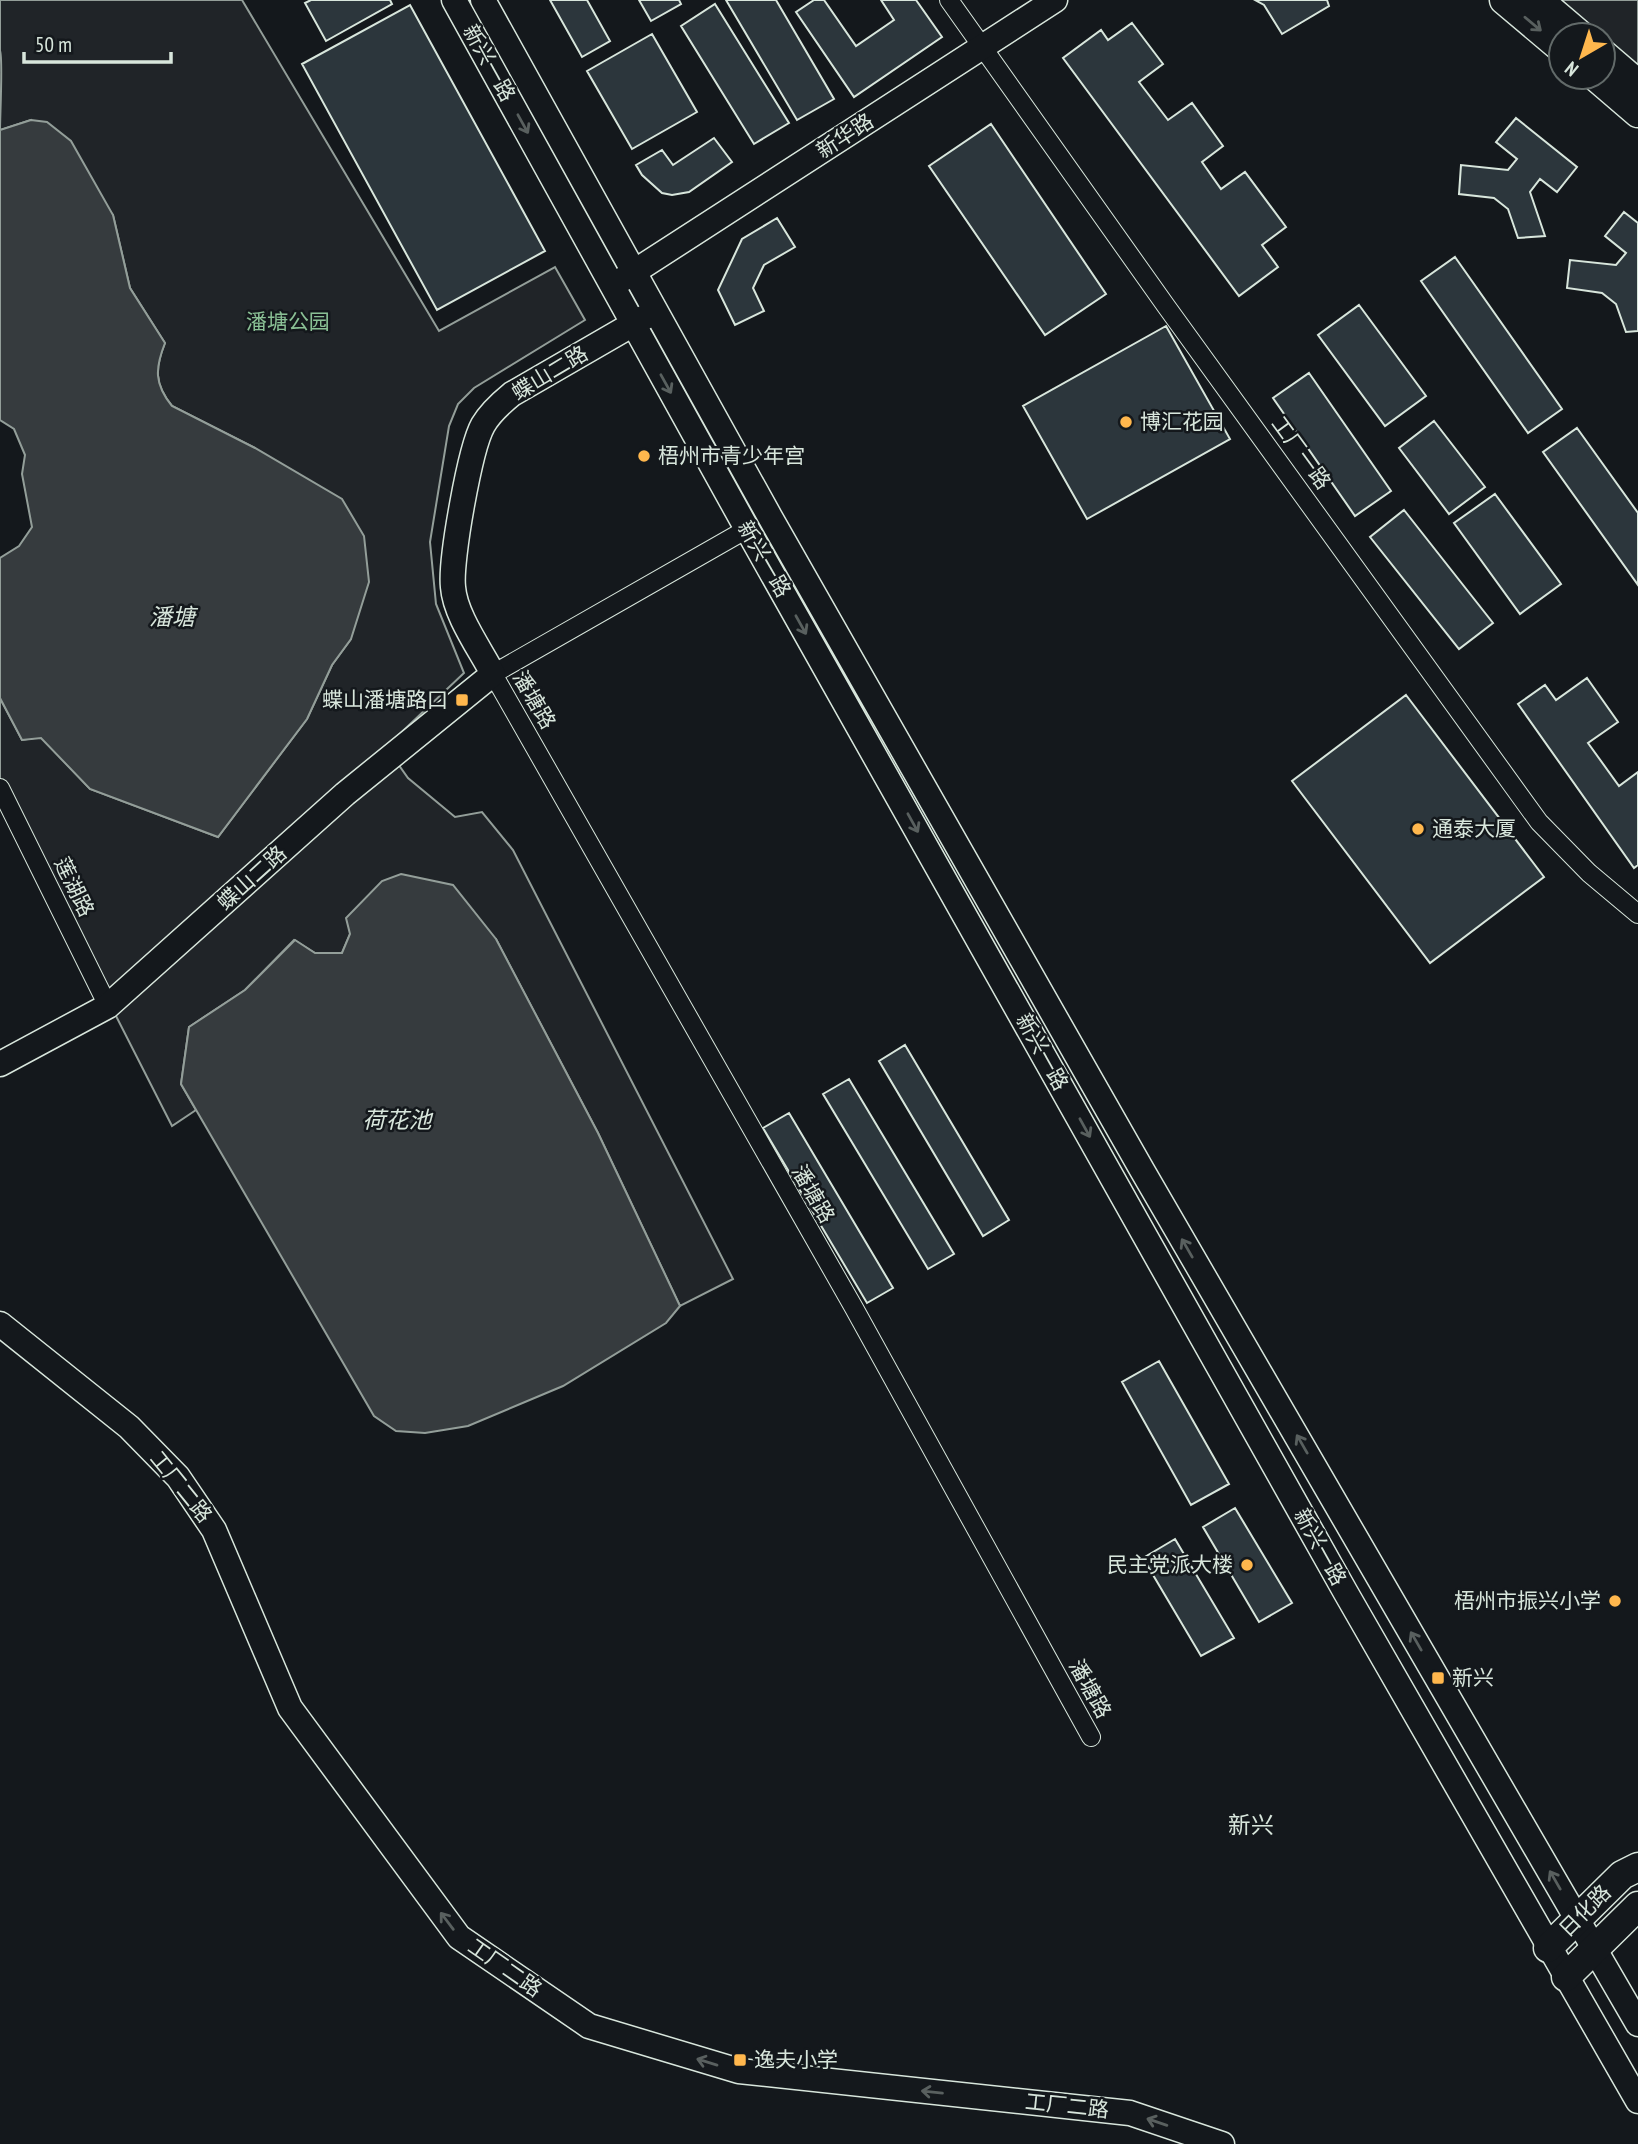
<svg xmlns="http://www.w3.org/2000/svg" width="1638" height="2144" font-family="'PT Sans Narrow','Noto Sans SC',sans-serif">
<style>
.green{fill:#202428;stroke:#939e99;stroke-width:2}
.water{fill:#363b3e;stroke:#939e99;stroke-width:2}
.building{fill:#2c363c;stroke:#d8e6dc;stroke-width:2}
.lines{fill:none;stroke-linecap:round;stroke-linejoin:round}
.street-casing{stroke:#d8e6dc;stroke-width:20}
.secondary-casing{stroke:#d8e6dc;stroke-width:27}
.primary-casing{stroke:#d8e6dc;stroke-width:31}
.street{stroke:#14181c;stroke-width:18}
.secondary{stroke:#14181c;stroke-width:24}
.primary{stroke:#14181c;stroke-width:28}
.oneway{stroke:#59605f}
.poi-dot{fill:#ffb74d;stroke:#14181c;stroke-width:2.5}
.labels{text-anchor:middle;stroke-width:5;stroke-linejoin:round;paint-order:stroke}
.street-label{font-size:21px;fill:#d8e6dc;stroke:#14181c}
.park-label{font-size:21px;fill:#8ac095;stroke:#14181c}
.poi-label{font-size:21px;fill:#d8e6dc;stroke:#14181c;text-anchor:start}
.water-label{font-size:23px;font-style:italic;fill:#d8e6dc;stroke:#14181c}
.neighbourhood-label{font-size:23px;fill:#d8e6dc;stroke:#14181c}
</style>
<rect width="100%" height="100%" fill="#14181c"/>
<!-- green -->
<path class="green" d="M0,0H242L439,331L555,267L585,320L474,388L458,404L449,426L430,542L436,604L464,673L386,747L408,778L455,817L482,812L513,850L733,1279L680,1306L598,1133L496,939L350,934L342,953H315L294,940L245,990L189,1027L181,1084L196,1110L172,1126L0,788V698L22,740L41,737L90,789L218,837L307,719L332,665L351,639L255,448L172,406C154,384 155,368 165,343L130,288L113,215L31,120L0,130C0,116 3,58 0,51Z
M1539,0H1638V84L1603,54V35H1580Z"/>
<!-- water -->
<path class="water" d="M31,120L47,122L71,141L113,215L130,288L165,343C155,368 154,384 172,406L255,448L342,499L364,536L369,582L351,639L332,665L307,719L218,837L90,789L41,738L22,740L0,698V558L19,546L32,527L22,474L25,455L14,429L0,420V130Z
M401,874L453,885L496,939L598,1133L680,1306L666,1323L563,1386L468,1426L425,1433L396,1431L374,1416L181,1084L189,1027L245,990L295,940L315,953H342L350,934L346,918L382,881Z"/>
<!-- building -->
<path class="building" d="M311,0H390L392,4L326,41L305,3Z
M550,0H587L610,41L582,57Z
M639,0H679L681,4L651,21Z
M726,0H776L834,99L797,120Z
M814,0H824L856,46L894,20L881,0H916L942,37L854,97L796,12Z
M1255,0H1327L1329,6L1282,34L1264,5Z
M715,4L789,123L754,144L681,26Z
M410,5L545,251L437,310L302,64Z
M1132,23L1163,64L1139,82L1168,120L1192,103L1223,146L1202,162L1221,189L1245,172L1286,227L1262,245L1278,267L1239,296L1063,58L1101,30L1108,40Z
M652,34L697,112L632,149L587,71Z
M1516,118L1577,167L1557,192L1540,179L1530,192L1545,236L1518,238L1508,209L1494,198L1459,194L1461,165L1508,170L1517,159L1496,142Z
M991,124L1106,294L1045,335L929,166Z
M714,138L732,162L689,192L672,195L662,193L642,175L636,165L662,150L673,165Z
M1624,212L1638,223V331L1626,332L1616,304L1602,293L1567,288L1570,260L1616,265L1626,253L1605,236Z
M777,218L795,247L764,265L753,288L764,311L735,325L718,290L742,239Z
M1455,257L1562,409L1528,433L1421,281Z
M1359,305L1426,396L1385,426L1318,335Z
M1166,326L1230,439L1087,519L1023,406Z
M1309,373L1391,491L1355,516L1273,398Z
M1434,421L1485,487L1449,514L1399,448Z
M1577,428L1638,513V585L1543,452Z
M1495,494L1561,584L1520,614L1454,523Z
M1404,510L1493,623L1459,649L1370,537Z
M1587,678L1618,722L1588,743L1619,786L1638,772V865L1634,868L1518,704L1545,685L1556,700Z
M1406,695L1544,877L1430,963L1292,781Z
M905,1045L1009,1220L983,1236L879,1061Z
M849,1079L954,1254L928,1269L823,1094Z
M789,1113L893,1288L867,1303L763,1128Z
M1159,1361L1229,1484L1191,1505L1122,1382Z
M1235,1508L1292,1603L1259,1622L1203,1527Z
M1175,1539L1234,1638L1201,1656L1143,1558Z"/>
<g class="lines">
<!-- street casing -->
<g class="street-casing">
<path id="street" d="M949,0L1166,306L1539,822L1589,873L1638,914
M747,529L493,674L854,1308L1091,1737
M0,788L108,1006"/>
</g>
<!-- secondary casing -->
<g class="secondary-casing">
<path id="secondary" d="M454,0L747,529L1346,1593L1638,2101
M483,0L770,517L1142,1170L1638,2024
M620,281L1055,0
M0,1064L108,1006L345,794L493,674C480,649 455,615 453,587C450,561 470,448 483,425C490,413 501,403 512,394L647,316
M0,1324L129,1427L178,1477L214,1530L290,1708L459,1937L589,2026L739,2071L1130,2113L1222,2144"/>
</g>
<!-- primary casing -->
<g class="primary-casing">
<path id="primary" d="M1504,0L1561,48
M1539,0L1580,35
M1603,54L1638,84
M1596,77L1638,113
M1548,1948L1622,1875L1638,1867
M1566,1977L1638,1906"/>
</g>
<!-- street -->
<use href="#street" class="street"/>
<!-- secondary -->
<use href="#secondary" class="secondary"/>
<!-- primary -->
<use href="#primary" class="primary"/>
</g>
<!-- one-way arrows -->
<defs><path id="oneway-shaft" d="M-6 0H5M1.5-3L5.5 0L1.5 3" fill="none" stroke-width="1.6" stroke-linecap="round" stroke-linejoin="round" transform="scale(1.75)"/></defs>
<g class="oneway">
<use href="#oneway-shaft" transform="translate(1533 24) rotate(40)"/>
<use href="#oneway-shaft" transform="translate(523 124) rotate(61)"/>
<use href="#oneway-shaft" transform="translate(666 384) rotate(61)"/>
<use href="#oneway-shaft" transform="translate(801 625) rotate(61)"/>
<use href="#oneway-shaft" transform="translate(913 823) rotate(61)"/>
<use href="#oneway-shaft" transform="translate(1085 1128) rotate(61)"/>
<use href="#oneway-shaft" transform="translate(1187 1248) rotate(-120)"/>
<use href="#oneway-shaft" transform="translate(1302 1444) rotate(-120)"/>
<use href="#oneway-shaft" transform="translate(1416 1641) rotate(-120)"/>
<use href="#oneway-shaft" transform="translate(1555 1880) rotate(-120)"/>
<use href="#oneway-shaft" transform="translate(447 1921) rotate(-127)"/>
<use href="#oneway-shaft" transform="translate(707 2062) rotate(-163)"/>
<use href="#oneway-shaft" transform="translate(932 2092) rotate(-174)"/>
<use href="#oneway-shaft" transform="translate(1157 2122) rotate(-161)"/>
</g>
<!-- markers -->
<g class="poi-dot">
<circle cx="1126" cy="422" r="7"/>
<circle cx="644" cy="456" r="7"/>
<rect x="455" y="693" width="14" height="14" rx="3.5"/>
<circle cx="1418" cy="829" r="7"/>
<circle cx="1247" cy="1565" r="7"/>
<circle cx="1615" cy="1601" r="7"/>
<rect x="1431" y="1671" width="14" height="14" rx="3.5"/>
<rect x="733" y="2053" width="14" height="14" rx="3.5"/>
</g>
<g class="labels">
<!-- street labels -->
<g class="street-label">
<text transform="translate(489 63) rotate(61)" y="7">新兴一路</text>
<text transform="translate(845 136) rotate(-33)" y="7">新华路</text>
<text transform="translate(550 373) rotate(-31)" y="7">蝶山二路</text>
<text transform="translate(1301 453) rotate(54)" y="7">工厂一路</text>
<text transform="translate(764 559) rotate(60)" y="7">新兴一路</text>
<text transform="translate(534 700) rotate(60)" y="7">潘塘路</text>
<text transform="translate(252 878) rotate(-42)" y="7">蝶山二路</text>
<text transform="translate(74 887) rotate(64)" y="7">莲湖路</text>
<text transform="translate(1042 1052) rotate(61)" y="7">新兴一路</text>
<text transform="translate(813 1194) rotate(60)" y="7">潘塘路</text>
<text transform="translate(181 1487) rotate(51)" y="7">工厂二路</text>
<text transform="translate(1320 1547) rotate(61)" y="7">新兴一路</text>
<text transform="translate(1090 1689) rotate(61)" y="7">潘塘路</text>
<text transform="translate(1585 1911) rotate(-45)" y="7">日化路</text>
<text transform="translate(505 1968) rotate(35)" y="7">工厂二路</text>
<text transform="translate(1067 2106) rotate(6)" y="7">工厂二路</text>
</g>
<!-- park labels -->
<g class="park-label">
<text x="288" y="329">潘塘公园</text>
</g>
<!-- poi labels -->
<g class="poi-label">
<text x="1140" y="429">博汇花园</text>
<text x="658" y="463">梧州市青少年宫</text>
<text x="448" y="707" text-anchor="end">蝶山潘塘路口</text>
<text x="1432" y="836">通泰大厦</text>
<text x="1233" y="1572" text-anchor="end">民主党派大楼</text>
<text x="1601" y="1608" text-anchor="end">梧州市振兴小学</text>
<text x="1452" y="1685">新兴</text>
<text x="754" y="2067">逸夫小学</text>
</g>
<!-- water labels -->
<g class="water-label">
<text x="172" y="625">潘塘</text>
<text x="397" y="1128">荷花池</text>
</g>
<!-- neighbourhood labels -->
<g class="neighbourhood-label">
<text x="1251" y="1833">新兴</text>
</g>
</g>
<!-- north arrow -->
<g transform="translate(1582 56) rotate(219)"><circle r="33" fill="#14181c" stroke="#626a69" stroke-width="2"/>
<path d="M0-5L12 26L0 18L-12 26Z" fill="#ffb74d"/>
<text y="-10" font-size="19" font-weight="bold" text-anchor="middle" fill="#d8e6dc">N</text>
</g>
<!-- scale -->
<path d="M24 52v10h147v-10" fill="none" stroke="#d8e6dc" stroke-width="3.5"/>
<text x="35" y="52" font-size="21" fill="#d8e6dc" stroke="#14181c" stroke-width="5" paint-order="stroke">50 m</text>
</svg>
